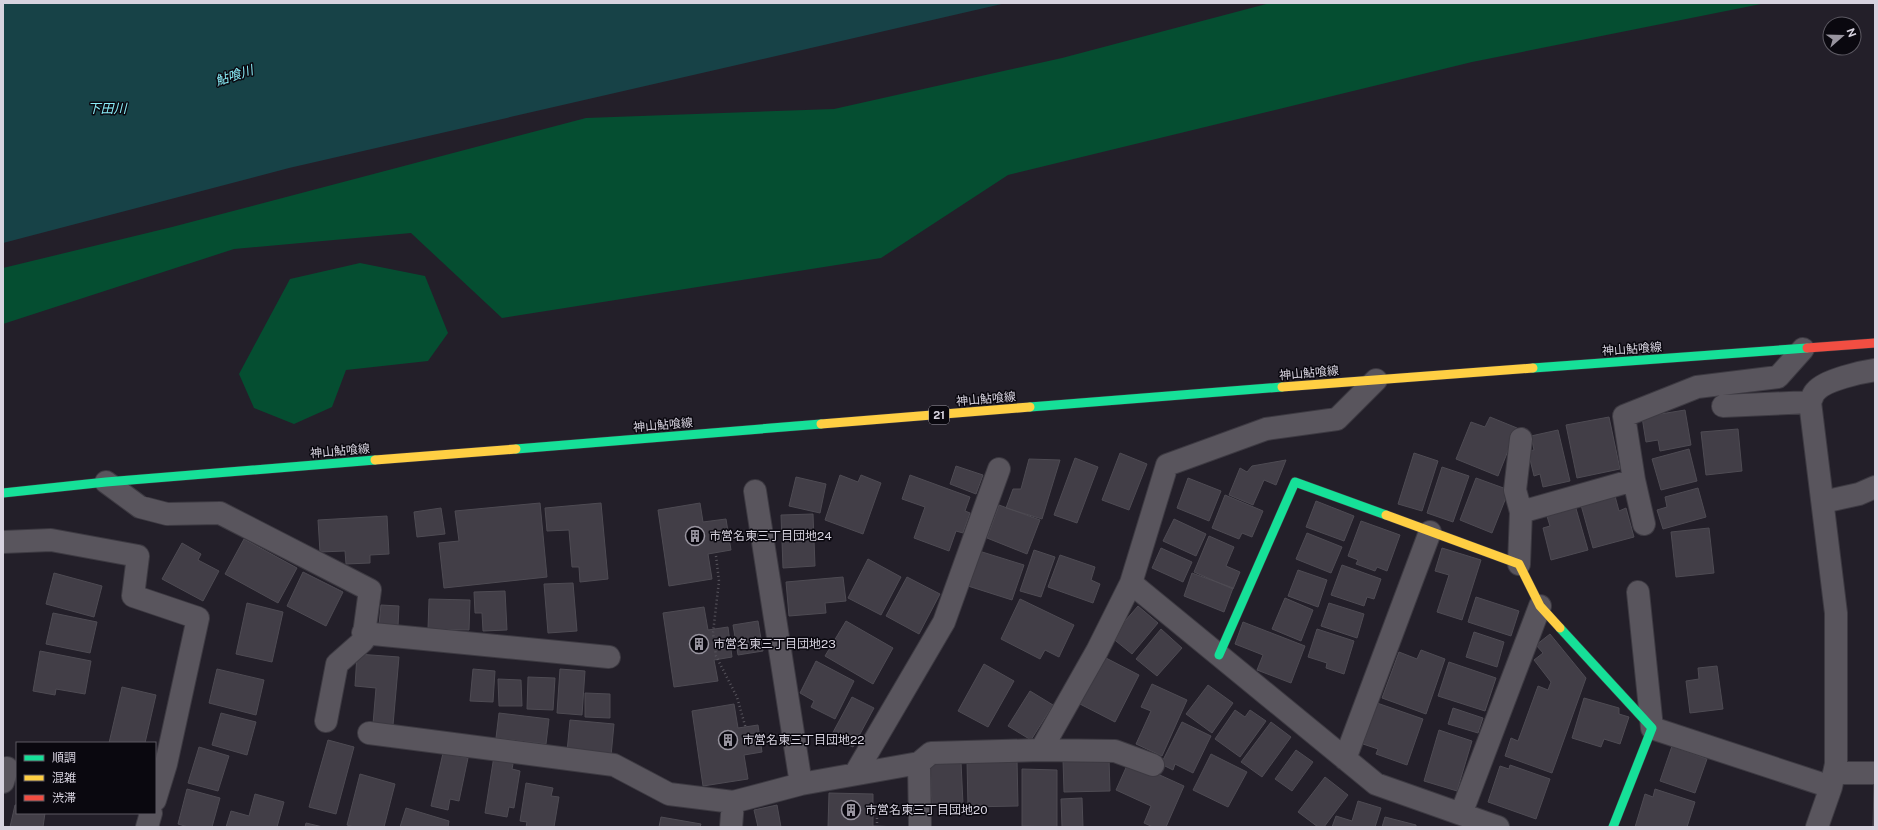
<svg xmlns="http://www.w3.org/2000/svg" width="1878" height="830" font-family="'Public Sans','Noto Sans JP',sans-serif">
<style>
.green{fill:#054e31}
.water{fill:#174247}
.building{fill:#423e47;stroke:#4e4b53}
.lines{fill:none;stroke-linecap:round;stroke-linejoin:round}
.street-casing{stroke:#3d3a42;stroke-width:24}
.fast-casing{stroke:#3d3a42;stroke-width:10}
.slow-casing{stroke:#3d3a42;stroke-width:10}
.jam-casing{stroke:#3d3a42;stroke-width:10}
.path{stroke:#59565e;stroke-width:2.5;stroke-dasharray:1 3;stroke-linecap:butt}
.street{stroke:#59555d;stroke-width:22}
.fast{stroke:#16e098;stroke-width:9}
.slow{stroke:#ffcf43;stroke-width:9}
.jam{stroke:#f24e42;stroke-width:9}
.labels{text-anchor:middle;stroke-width:3;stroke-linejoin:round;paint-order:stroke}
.shield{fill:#0a080f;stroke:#9a96a1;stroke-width:1}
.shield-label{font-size:11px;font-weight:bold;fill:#d7d3df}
.street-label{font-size:12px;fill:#d7d3df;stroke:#0a080f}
.poi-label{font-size:12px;fill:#d7d3df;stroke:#0a080f;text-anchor:start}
.water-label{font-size:13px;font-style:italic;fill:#8aedf8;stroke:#0a080f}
</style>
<rect width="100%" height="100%" fill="#231f29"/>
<!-- green -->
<path class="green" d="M1270,3H1766L1472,62L1008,175L881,258L502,318L411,233L234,249L3,324V268L172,227L586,118L834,109L1062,58Z
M360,263L425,276L448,333L428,361L346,370L332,407L294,424L254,408L239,374L290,279Z"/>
<!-- water -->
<path class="water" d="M3,3H1006L289,168L3,243Z"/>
<!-- building -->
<path class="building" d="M1685,410L1691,445L1660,451L1658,440L1646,442L1642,417Z
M1490,417L1517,428L1498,476L1456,459L1471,422L1485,427Z
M1609,417L1620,469L1577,478L1566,425Z
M1738,429L1742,471L1706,475L1701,432Z
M1558,430L1570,481L1543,487L1540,474L1534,476L1528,451L1534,450L1531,436Z
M1689,449L1697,481L1661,490L1652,459Z
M1120,453L1147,464L1129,510L1102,500Z
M1414,453L1438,461L1422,511L1398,504Z
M1075,458L1098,467L1077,523L1054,515Z
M1029,459L1060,460L1042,519L1006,508L1013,489H1021Z
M1286,460L1276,485L1264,480L1253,505L1229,495L1240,468L1247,472L1252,466Z
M956,466L983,475L976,494L950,484Z
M1442,467L1469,476L1453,522L1427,513Z
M840,475L858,482L861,475L881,483L863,534L825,520Z
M910,475L970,497L965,511L970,513L963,533L956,531L949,551L914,538L925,507L902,499Z
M796,477L826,484L820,513L789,506Z
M1188,478L1221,491L1209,521L1177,508Z
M1476,478L1509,490L1492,533L1460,520Z
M1698,488L1706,517L1663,529L1657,510L1667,507L1665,497Z
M1225,495L1263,511L1252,537L1242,533L1239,539L1212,528Z
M1615,496L1619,511L1626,508L1634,537L1593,548L1581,505Z
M1316,501L1354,516L1344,541L1306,527Z
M540,503L547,577L444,588L439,543L459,541L455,511Z
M601,503L608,579L580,582L579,567H572L569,530L547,531L545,508Z
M700,503L703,522L726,519L731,550L708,554L712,579L669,586L658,510Z
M999,505L1040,520L1027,554L987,538Z
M1575,505L1588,550L1551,560L1543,528L1550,526L1546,513Z
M441,508L445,534L417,537L414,512Z
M813,514L815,566L783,568L781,515Z
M387,516L389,554L370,555V563L346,564L345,551L320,552L318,520Z
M1174,519L1206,534L1196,556L1163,541Z
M1361,521L1400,535L1387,571L1377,567L1375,571L1356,564L1358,560L1348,556Z
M1709,528L1714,573L1676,577L1671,532Z
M1307,533L1342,547L1331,573L1296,559Z
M1209,536L1234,547L1226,566L1240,572L1233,589L1194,572Z
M244,539L297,568L278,603L225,574Z
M182,543L201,554L198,560L219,571L203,601L162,579Z
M1161,548L1192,562L1183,582L1152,568Z
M1442,548L1481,560L1462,620L1437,612L1449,575L1435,571Z
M1034,550L1055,557L1041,597L1020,591Z
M979,551L1024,565L1012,600L968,586Z
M1060,555L1095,567L1091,580L1100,584L1093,603L1048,587Z
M868,559L901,577L881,615L848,598Z
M1342,565L1381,579L1374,599L1367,597L1364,606L1331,595Z
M1298,570L1327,580L1318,607L1288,596Z
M303,572L343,592L326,626L287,606Z
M54,573L102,586L94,617L46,604Z
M1192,573L1233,588L1224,612L1184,596Z
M843,577L846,601L825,603L826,613L789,616L786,582Z
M907,577L940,594L919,634L886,616Z
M573,583L577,631L548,633L544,584Z
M505,591L507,630L483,631L482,613H475L474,592Z
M1476,597L1519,611L1511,636L1468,622Z
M1285,598L1313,610L1301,641L1272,629Z
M429,599L470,600L469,630L428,629Z
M1020,599L1074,625L1059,657L1045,650L1040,659L1001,639Z
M247,603L283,612L272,662L236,654Z
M1329,603L1364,614L1357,638L1321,626Z
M381,605L399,606L398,626L379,625Z
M1138,606L1158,623L1132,654L1111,637Z
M704,607L708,630L728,627L732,657L714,660L718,681L674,687L663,613Z
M53,613L97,622L90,653L46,644Z
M758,621L763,651L738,655L733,625Z
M846,621L893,648L873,684L825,656Z
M1243,622L1305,646L1291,683L1257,670L1263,655L1235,644Z
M1161,629L1182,648L1157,676L1136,659Z
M1317,629L1354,641L1344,674L1326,668L1327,663L1308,657Z
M1474,632L1504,642L1497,667L1466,657Z
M1550,634L1586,678L1552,773L1505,756L1511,738L1518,741L1538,686L1548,690L1551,682L1534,660L1543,653L1536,645Z
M1421,650L1445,659L1426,714L1382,698L1399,652L1417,659Z
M40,651L91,661L85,694L56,689L55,695L33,691Z
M357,654L399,657L393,725L373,724L376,688L355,686Z
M1104,657L1139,675L1115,722L1080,704Z
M816,661L854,681L835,719L811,707L814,701L800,693Z
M1449,662L1496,678L1485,711L1438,696Z
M984,664L1014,681L988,727L958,711Z
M1717,666L1723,709L1690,713L1686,681L1699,679L1698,668Z
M217,669L264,680L256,715L209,703Z
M473,669L495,671L493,702L470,701Z
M560,669L585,671L582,715L557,713Z
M528,677L555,678L553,710L527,709Z
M498,679L521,680L522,706H499Z
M1152,684L1187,700L1162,756L1136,744L1151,711L1141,707Z
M1208,685L1233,703L1212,733L1186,714Z
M122,687L156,695L145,743H109Z
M1030,691L1053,705L1031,740L1008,726Z
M585,693L610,694V718L585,717Z
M852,697L874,708L853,747L831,736Z
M1584,698L1619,708V714L1629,717L1620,744L1604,739L1601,747L1572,738Z
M1377,703L1423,719L1407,765L1376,754L1378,749L1363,744Z
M734,704L738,728L758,725L762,752L744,755L748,779L703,786L692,711Z
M1453,708L1483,718L1478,733L1448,724Z
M1235,710L1245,717L1250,710L1266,721L1240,757L1215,739Z
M221,713L256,722L247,755L212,745Z
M499,713L549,719L546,744L496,738Z
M570,720L614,724L611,756L567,752Z
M1182,722L1211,736L1193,773L1175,764L1173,770L1161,764Z
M1271,722L1291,737L1262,777L1241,762Z
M1439,730L1472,741L1457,791L1424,781Z
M328,740L354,747L336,814L309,807Z
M1672,746L1707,759L1695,793L1660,781Z
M199,747L229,756L218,791L188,783Z
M1296,750L1313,762L1292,791L1275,779Z
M443,753L468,758L459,801L450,799L448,810L431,806Z
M1211,754L1247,772L1228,807L1193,790Z
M494,756L514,759L512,769L520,771L514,808L509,807L507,817L485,813Z
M1017,759L1018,806L968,807L967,760Z
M1109,759L1110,791L1064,792L1063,760Z
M1129,761L1184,786L1166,827H1153L1144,823L1151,806L1116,790Z
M961,762L963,804L932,806L930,763Z
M1510,765L1550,779L1536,819L1488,802L1500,766L1509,769Z
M1022,769L1057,770V827L1022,826Z
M360,774L395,784L384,827H354L347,825Z
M1325,777L1348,795L1324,827H1318L1298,812Z
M526,783L553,788L551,796L559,797L554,827H526L527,822L520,821Z
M1874,785H1875V827H1873Z
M187,789L220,798L212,827H188L178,824Z
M1655,789L1695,802L1687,827H1635L1645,794L1653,797Z
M829,793L873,794V826L902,827H828Z
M255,794L284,802L277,827H226L231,811L249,816Z
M1082,798L1083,827H1062L1061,799Z
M1358,801L1381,808L1375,827H1332L1336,816L1352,821Z
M15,805H17V813H45L43,827H10Z
M777,805L781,827H758L754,810Z
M406,808L449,821L448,827H400Z
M661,817L701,824L700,827H659Z
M1385,817L1416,825V827H1382Z
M306,823L323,827H305Z"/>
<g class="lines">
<!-- street casing -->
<g class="street-casing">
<path id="street" d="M1723,406L1810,402
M1634,480L1624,416L1697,387L1778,377L1803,349
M106,482L140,507L167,514L220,513L370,590L363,641L337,664L326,721
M1823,502L1859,494L1875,487
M1521,512L1515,490L1521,439
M3,542L51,540L138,556L133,596L198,618L166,764L155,800
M1519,564L1521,512L1634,480L1644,524
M1131,583L1376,784L1498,827
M1638,592L1652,728L1831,787
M363,633L609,657
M369,733L614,765L669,794L733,802L731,827
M1041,750L1115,751L1153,765
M1345,759L1430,532
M919,763L931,753L1041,750L1097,651L1131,583L1167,465L1266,429L1337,419L1376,380
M1834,773H1875
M855,774L944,622L999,469
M3,782L7,768
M801,784L919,763L920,827
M733,802L801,784L755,491
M1461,814L1540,606
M147,827L151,813
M1817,827L1831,787L1836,764V613L1810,402C1812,399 1813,393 1816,391C1825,380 1861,372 1875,370"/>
</g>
<!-- fast casing -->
<g class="fast-casing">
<path id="fast" d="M1533,368L1807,348
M1030,407L1282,387
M516,449L821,424
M3,493L106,482L375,460
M1560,628L1652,728L1613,827
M1219,655L1295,482L1386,515"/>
</g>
<!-- slow casing -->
<g class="slow-casing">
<path id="slow" d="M1282,387L1533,368
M821,424L1030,407
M375,460L516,449
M1386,515L1519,564L1540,606L1560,628"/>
</g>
<!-- jam casing -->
<g class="jam-casing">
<path id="jam" d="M1807,348L1875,343"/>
</g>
<!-- path -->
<path class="path" d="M716,556L719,581L713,633L716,656L737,697L746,729
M877,827V815"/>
<!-- street -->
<use href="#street" class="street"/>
<!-- fast -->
<use href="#fast" class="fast"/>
<!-- slow -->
<use href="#slow" class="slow"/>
<!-- jam -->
<use href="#jam" class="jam"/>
</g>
<!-- icons -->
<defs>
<g id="building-ring" transform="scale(1)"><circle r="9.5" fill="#0a080f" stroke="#98949f" stroke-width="1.5"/><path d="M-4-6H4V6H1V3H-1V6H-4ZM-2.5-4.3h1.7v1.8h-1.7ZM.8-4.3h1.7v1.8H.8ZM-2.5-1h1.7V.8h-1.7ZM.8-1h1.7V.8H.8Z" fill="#98949f"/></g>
</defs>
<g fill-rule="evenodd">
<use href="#building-ring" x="695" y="536"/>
<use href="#building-ring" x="699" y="644"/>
<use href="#building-ring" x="728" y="740"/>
<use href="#building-ring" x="851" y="810"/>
</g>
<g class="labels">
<!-- shield labels -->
<rect class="shield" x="929" y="406" width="20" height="18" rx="3"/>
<g class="shield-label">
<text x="939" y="419">21</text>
</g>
<!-- street labels -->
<g class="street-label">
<text transform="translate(1632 349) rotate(-4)" y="4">神山鮎喰線</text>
<text transform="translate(1309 373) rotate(-5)" y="4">神山鮎喰線</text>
<text transform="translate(986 399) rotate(-5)" y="4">神山鮎喰線</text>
<text transform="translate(663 425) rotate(-5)" y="4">神山鮎喰線</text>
<text transform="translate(340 451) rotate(-5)" y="4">神山鮎喰線</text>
</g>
<!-- poi labels -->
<g class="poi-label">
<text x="709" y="540">市営名東三丁目団地24</text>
<text x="713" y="648">市営名東三丁目団地23</text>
<text x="742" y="744">市営名東三丁目団地22</text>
<text x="865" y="814">市営名東三丁目団地20</text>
</g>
<!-- water labels -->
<g class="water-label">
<text transform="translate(234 75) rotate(-18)" y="5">鮎喰川</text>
<text x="107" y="113">下田川</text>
</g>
</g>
<!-- border -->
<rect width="1878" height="830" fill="none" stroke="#d7d3df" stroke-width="8"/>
<!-- legend -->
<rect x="16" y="742" width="140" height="72" fill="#0a080f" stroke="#5c5962"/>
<rect x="24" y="755" width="20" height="6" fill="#16e098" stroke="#5c5962"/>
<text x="52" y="762" font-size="12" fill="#d7d3df">順調</text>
<rect x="24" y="775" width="20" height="6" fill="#ffcf43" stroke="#5c5962"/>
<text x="52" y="782" font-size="12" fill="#d7d3df">混雑</text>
<rect x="24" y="795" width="20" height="6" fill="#f24e42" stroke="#5c5962"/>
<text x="52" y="802" font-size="12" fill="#d7d3df">渋滞</text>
<!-- north arrow -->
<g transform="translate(1842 36) rotate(70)"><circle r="19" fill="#0a080f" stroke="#5c5962"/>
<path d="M0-3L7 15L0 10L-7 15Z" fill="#98949f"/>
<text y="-6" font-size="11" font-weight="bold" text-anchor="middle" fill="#d7d3df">N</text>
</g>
</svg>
